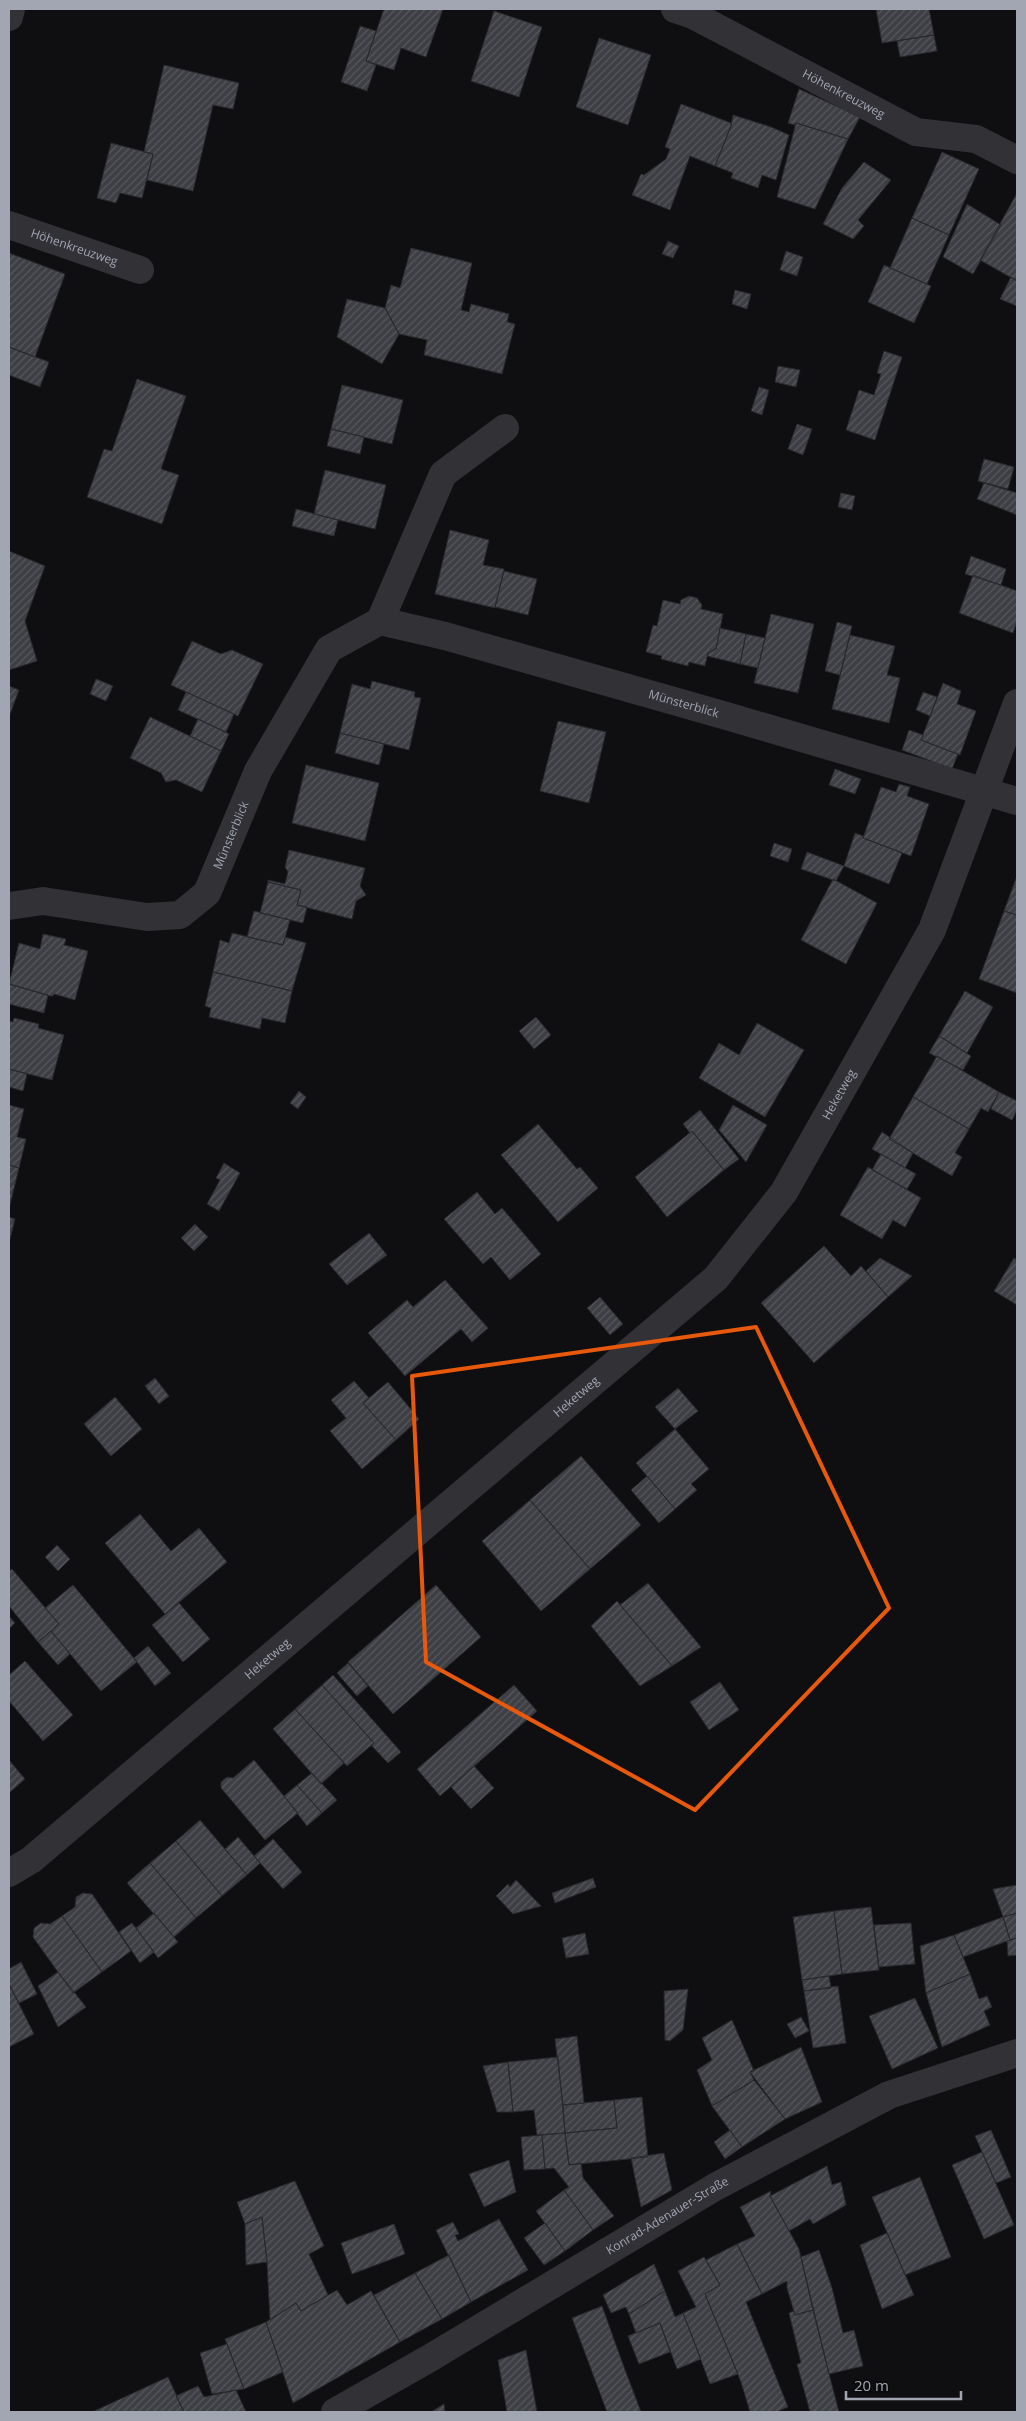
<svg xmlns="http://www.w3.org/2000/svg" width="1026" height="2421" font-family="'Open Sans',sans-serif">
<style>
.building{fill:url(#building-hatch);stroke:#29292d}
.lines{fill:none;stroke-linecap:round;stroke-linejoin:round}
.minor{stroke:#313136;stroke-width:28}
.marked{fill:none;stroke:#e8590c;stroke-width:4;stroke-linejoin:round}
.labels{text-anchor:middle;stroke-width:4.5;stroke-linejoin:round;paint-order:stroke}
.street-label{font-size:12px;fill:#a1a6b2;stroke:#0b0b0c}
</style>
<defs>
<pattern id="building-hatch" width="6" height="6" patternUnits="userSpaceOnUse" patternTransform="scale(1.25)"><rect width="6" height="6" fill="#3e3f44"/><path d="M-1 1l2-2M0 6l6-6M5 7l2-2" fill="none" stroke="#57585d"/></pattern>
</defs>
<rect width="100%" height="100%" fill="#0f0f11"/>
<!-- building -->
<path class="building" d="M384,9H443L426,57L401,48L394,70L366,61Z
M876,9H929L934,35L882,43Z
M494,11L542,27L519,97L471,81Z
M360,26L376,31L366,61L376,65L367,91L341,82Z
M934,35L937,51L900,57L897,41Z
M599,38L651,55L628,125L576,107Z
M164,65L239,83L233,109L213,105L193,191L147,180L153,154L144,152Z
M799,89L860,117L848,139L796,123L795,125L788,123Z
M681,104L731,123V126L715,166L690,156L670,210L632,195L641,174L644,175L666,159L670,149L665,147Z
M733,115L771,127L789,135L776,180L762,175L758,188L731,178L733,173L715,166L731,126Z
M796,123L848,139L815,209L777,197Z
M111,143L153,154L142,198L120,193L116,203L97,198Z
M942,152L979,169L949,235L912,218Z
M864,162L891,180L858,220L864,226L853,239L823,224L842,188Z
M1017,193V281L980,260Z
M967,204L1001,225L973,274L943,257Z
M912,218L949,235L927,284L890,268Z
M668,241L679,246L673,258L662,254Z
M411,248L472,263L461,310L469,312L471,304L509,314L507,322L515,324L502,374L424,355L427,340L399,334L385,308L391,285L400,288Z
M786,251L803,257L797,276L780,270Z
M9,253L65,274L35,357L9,347Z
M884,265L931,286L914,323L868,302Z
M1011,277L1017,281V306L1000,299Z
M735,290L751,294L747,309L732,304Z
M347,299L385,308L399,334L382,364L337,337Z
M9,347L49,362L40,387L9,375Z
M884,351L902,357L875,440L846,430L859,390L874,395L881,374L877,373Z
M778,366L800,370L796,387L775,382Z
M137,379L186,396L161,469L179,475L162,524L87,497L104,449L112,451Z
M342,385L403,400L392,444L331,429Z
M759,387L769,390L762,415L751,411Z
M797,424L812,429L803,455L788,449Z
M331,429L364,437L360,454L327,446Z
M984,459L1014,467L1008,489L978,481Z
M325,470L386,485L375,529L314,514Z
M984,483L1017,493V515L977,499Z
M841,493L855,496L852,510L838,507Z
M296,509L338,520L334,536L292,526Z
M450,530L489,540L483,565L504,569L495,608L435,594Z
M9,551L45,566L25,621L37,661L9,670Z
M971,556L1006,569L1001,585L965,574Z
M504,571L537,579L528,615L495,607Z
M973,575L1017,591V621L1013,633L959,613Z
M689,596L697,598L702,605L701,609L723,614L716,649L708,653L705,666L689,662L688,666L661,659L662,656L646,652L653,625L657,626L663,600L680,604L681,600Z
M771,614L814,624L798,693L754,683Z
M837,622L852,626L840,675L825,671Z
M720,628L746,634L740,664L707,656L708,653L716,649Z
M746,634L765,638L758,668L740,664Z
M850,635L895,646L887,675L900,678L889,723L832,709Z
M192,641L221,654L232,650L263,664L238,716L171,685Z
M96,679L113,686L106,701L90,694Z
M372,681L415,692L414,697L421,698L409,750L340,733L352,684L370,689Z
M943,683L961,691L957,704L976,711L960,755L921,740Z
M9,686L19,690L9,717Z
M186,692L234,714L226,732L178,710Z
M923,692L937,697L930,716L916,710Z
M150,717L221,751L202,792L176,780L166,782L161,773L130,758Z
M198,719L229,734L221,751L190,736Z
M558,721L606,732L589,803L540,791Z
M909,730L923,735L921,740L958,754L952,769L902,750Z
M340,733L384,744L379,765L335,753Z
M306,765L379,783L365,841L292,823Z
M835,769L861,779L855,794L829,785Z
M899,784L910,787L907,796L929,804L911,856L863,838L881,787L896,792Z
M855,833L863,836V838L902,853L889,884L844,866Z
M774,843L792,849L788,862L770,856Z
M289,850L365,868L360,886L366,895L356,901L352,919L297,905L301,890L268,882V880L285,884L288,872L285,867Z
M807,852L844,866L836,881L801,869Z
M1017,876V915L1004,911Z
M833,879L877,903L846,964L801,940Z
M268,882L301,890L297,905L307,907L303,923L260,913Z
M254,911L290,920L283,945L247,937Z
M1004,911L1017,915V993L979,979Z
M232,933L283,945L285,937L306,943L292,991L213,972L220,940L229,943Z
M43,934L66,939L64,945L88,951L75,1000L54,994L53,996H50L9,984L19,943L40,949Z
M213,972L292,991L285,1023L262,1018L260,1029L209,1017L211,1008L205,1006Z
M9,984L48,995L44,1013L9,1004Z
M965,991L993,1007L967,1053L939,1036Z
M536,1017L551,1035L534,1049L519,1031Z
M14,1018L39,1024L38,1028L64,1035L52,1080L9,1069V1021L13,1022Z
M757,1023L804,1050L765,1117L699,1078L719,1043L739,1055Z
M939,1036L971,1056L963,1070L929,1053Z
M937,1056L999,1092L988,1112L981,1108L969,1129L913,1097Z
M9,1069L27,1074L23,1091L9,1087Z
M299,1091L306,1097L298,1109L290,1103Z
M999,1092L1017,1101V1110L1012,1120L991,1109Z
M913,1097L969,1129L955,1153L962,1157L952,1176L889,1139Z
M9,1105L24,1109L17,1137L26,1139L19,1168L9,1165Z
M733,1105L767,1125L746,1162L719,1130Z
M700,1110L739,1159L724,1170L692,1131L690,1133L683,1124Z
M538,1124L577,1169L580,1167L598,1188L558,1222L501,1155Z
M692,1131L724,1170L667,1217L635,1177Z
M882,1132L913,1153L905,1168L872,1149Z
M881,1154L916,1174L907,1189L872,1170Z
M224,1163L240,1173L219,1211L207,1204L220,1180L216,1178Z
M9,1165L19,1168L9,1209Z
M868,1167L921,1198L905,1227L893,1220L882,1239L840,1215Z
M477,1192L495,1214L502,1208L541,1254L510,1280L491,1257L483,1264L444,1219Z
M9,1217L15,1219L9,1243Z
M195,1224L208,1237L194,1251L181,1238Z
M369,1233L387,1255L347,1285L329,1264Z
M824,1246L851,1276L861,1266L888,1297L814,1363L761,1303Z
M880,1258L912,1276L888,1297L866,1271Z
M1014,1258L1017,1260V1305L994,1291Z
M445,1280L488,1328L472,1342L461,1329L405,1376L368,1333L407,1300L413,1307Z
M600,1297L623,1324L610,1335L587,1308Z
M155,1378L169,1396L159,1404L145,1386Z
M354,1381L369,1398L363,1403L396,1440L362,1469L330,1431L346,1418L331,1400Z
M388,1382L419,1419L396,1440L363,1403Z
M678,1388L698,1411L675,1429L655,1407Z
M115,1397L142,1429L111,1456L84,1424Z
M675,1429L709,1469L691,1484L697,1490L675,1509L636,1463Z
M581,1456L641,1525L590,1569L530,1500Z
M647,1476L675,1509L659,1523L631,1490Z
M530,1500L590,1569L541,1611L482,1541Z
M140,1514L171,1551L199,1528L227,1562L165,1614L105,1543Z
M57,1545L70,1559L58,1571L45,1557Z
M12,1569L59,1624L38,1642L9,1606V1571Z
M648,1583L701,1647L672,1666L620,1605Z
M73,1585L137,1662L101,1691L51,1631L59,1624L45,1608Z
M436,1585L481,1637L393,1714L348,1662Z
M617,1601L672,1666L640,1686L591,1626Z
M179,1603L210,1639L183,1662L152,1625Z
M9,1616L15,1623L9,1629Z
M51,1631L70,1654L58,1665L38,1642Z
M148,1646L171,1673L155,1686L134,1658Z
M25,1661L73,1715L43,1741L9,1701V1675Z
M348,1663L368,1686L357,1696L337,1673Z
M333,1675L401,1752L388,1763L371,1745L374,1743L322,1685Z
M720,1682L739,1710L709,1730L690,1702Z
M322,1685L374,1743L347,1766L295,1709Z
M514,1685L537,1711L440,1796L417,1769Z
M295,1709L344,1763L321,1784L273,1729Z
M9,1760L25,1779L9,1793Z
M254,1760L298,1813L265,1840L221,1788V1782L227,1777L233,1778Z
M474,1766L494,1788L471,1809L451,1787Z
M312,1773L337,1800L322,1813L297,1785Z
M297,1785L322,1813L307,1826L284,1796Z
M200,1820L247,1875L222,1896L176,1841Z
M238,1837L260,1863L247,1875L225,1849Z
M273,1839L302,1872L283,1889L254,1856Z
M176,1841L222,1896L196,1918L150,1863Z
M150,1863L196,1918L174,1937L127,1883Z
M593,1878L596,1887L555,1903L552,1893Z
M516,1880L541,1906L513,1914L496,1896L508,1884L510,1887Z
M1017,1885V1913L1003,1917L993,1889Z
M83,1893L92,1894L131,1951L102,1972L62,1916L75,1907L76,1897Z
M871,1907L879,1970L842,1974L834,1911Z
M834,1911L842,1974L802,1980L793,1917Z
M154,1913L178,1942L158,1958L136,1928Z
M1017,1913V1938L1010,1940L1003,1917Z
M62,1916L102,1972L73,1993L33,1937L34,1928L41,1923L50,1924Z
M1003,1917L1010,1940L963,1957L954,1935Z
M132,1923L154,1952L140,1963L119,1932Z
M911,1923L915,1964L879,1967L874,1925Z
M585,1933L589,1954L566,1958L562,1938Z
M954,1935L970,1974L926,1993L920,1946Z
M1017,1938V1955L1008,1956L1007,1941Z
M21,1962L37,1994L19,2003L9,1984V1969Z
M58,1972L86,2007L58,2027L38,1986Z
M970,1974L979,1999L987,1996L992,2007L984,2011L990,2025L942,2047L926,1993Z
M829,1976L831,1988L804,1991L802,1980Z
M9,1984L34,2034L9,2047Z
M838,1986L846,2043L813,2048L804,1991Z
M688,1989L683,2030L670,2041L665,2040L664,1991Z
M915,1998L938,2048L892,2069L869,2016Z
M801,2017L809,2031L795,2038L787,2024Z
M732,2020L754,2071L750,2072L754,2080L712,2106L697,2070L712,2060L702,2038Z
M577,2036L584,2103L563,2105L555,2039Z
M801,2047L822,2102L785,2119L750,2072Z
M558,2057L565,2133L537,2135L534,2110L513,2112L508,2062Z
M508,2062L513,2112H497L483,2066Z
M754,2080L785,2119L742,2147L712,2106Z
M642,2097L648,2157L569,2165L565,2133L617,2128L614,2100Z
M614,2100L617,2128L565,2133L563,2105Z
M730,2130L742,2147L725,2159L714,2142Z
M991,2130L1011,2177L996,2183L975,2136Z
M565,2133L569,2165L581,2163L583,2178L614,2216L593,2230L564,2190L569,2187L554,2168L545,2169L542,2135Z
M542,2135L545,2169L524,2170L521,2137Z
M982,2152L1014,2225L984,2239L952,2165Z
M664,2153L672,2190L641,2207L631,2158Z
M509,2160L516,2192L484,2207L469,2174Z
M827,2166L832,2185L841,2182L846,2205L813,2224L810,2219L789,2231L770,2196Z
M920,2177L951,2257L905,2275L872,2197Z
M295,2181L324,2246L309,2254L328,2295L301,2311L296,2303L270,2320L267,2262L262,2217L245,2224L237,2202Z
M564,2190L593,2230L565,2251L536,2211Z
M771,2191L770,2196L799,2249L813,2310L795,2315L787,2288V2281L762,2294L737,2244L755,2236L740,2207Z
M262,2217L267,2262L246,2265L245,2224Z
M499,2219L528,2270L471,2302L436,2230L453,2222L459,2234L455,2235L458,2241Z
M545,2223L565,2251L544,2265L524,2238Z
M394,2224L405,2254L352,2274L341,2243Z
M887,2233L914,2295L882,2309L860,2245Z
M737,2244L762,2294L746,2302L788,2407L776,2412H750L741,2382L705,2294L720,2285L706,2260Z
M819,2250L832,2288L843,2333L854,2330L863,2366L829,2374L801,2257Z
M449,2255L471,2302L442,2319L415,2273Z
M704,2257L720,2285L705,2294L738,2374L710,2384L683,2313L696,2307L678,2271Z
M654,2264L665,2291L629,2314L626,2307L611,2313L603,2295Z
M415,2273L442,2319L400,2342L374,2295Z
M337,2290L347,2305L371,2291L400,2342L293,2403L266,2322L296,2303L301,2311Z
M665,2291L675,2317L683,2313L701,2359L677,2369L660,2323L636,2333L629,2314Z
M602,2306L621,2359L641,2412H607L572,2318Z
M813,2310L829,2374L839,2412H810L797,2364L801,2363L789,2313L794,2311L795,2315Z
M266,2322L283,2372L244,2389L225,2339Z
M660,2323L670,2352L639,2364L628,2336Z
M227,2344L244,2389L212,2394L200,2353Z
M526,2350L537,2412H507L498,2360Z
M168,2377L184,2412H92Z
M198,2386L204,2397L236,2390L246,2412H184L176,2396Z
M444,2404L445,2412H431Z"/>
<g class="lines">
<!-- minor -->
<g class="minor">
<path id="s1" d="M675,9L693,15L916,132L976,139L1017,160"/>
<path d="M9,17L11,9"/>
<path id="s2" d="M9,225L140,270"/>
<path id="s3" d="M380,621L445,636L723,715L1017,801"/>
<path id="s4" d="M9,906L43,901L147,917L180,915L207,893L258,771L329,649L380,621L443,474L505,428"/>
<path id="s5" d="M9,1873L31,1860L716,1278L784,1192L932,930L1017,703"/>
<path id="s6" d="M335,2412L430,2358L715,2187L889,2095L1017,2053"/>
</g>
</g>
<!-- marked area -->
<path class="marked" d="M756,1327L889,1608L695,1810L426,1662L412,1376Z"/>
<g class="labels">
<!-- street labels -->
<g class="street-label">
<text dy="4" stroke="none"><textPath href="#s1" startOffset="189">Höhenkreuzweg</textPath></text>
<text dy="4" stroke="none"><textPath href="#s2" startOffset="69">Höhenkreuzweg</textPath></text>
<text dy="4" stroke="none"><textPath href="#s3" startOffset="315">Münsterblick</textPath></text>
<text dy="4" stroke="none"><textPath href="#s4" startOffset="270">Münsterblick</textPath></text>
<text dy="4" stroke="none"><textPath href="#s5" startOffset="1146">Heketweg</textPath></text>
<text dy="4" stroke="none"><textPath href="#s5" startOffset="741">Heketweg</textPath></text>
<text dy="4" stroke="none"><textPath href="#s5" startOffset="336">Heketweg</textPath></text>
<text dy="4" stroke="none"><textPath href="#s6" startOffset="386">Konrad-Adenauer-Straße</textPath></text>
</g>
</g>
<!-- border -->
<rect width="1026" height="2421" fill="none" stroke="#a1a6b2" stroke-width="20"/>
<!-- scale -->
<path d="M846 2391v8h115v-8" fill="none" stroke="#a1a6b2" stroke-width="2.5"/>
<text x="854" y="2391" font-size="15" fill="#a1a6b2" stroke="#0b0b0c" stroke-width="4" paint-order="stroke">20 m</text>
</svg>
